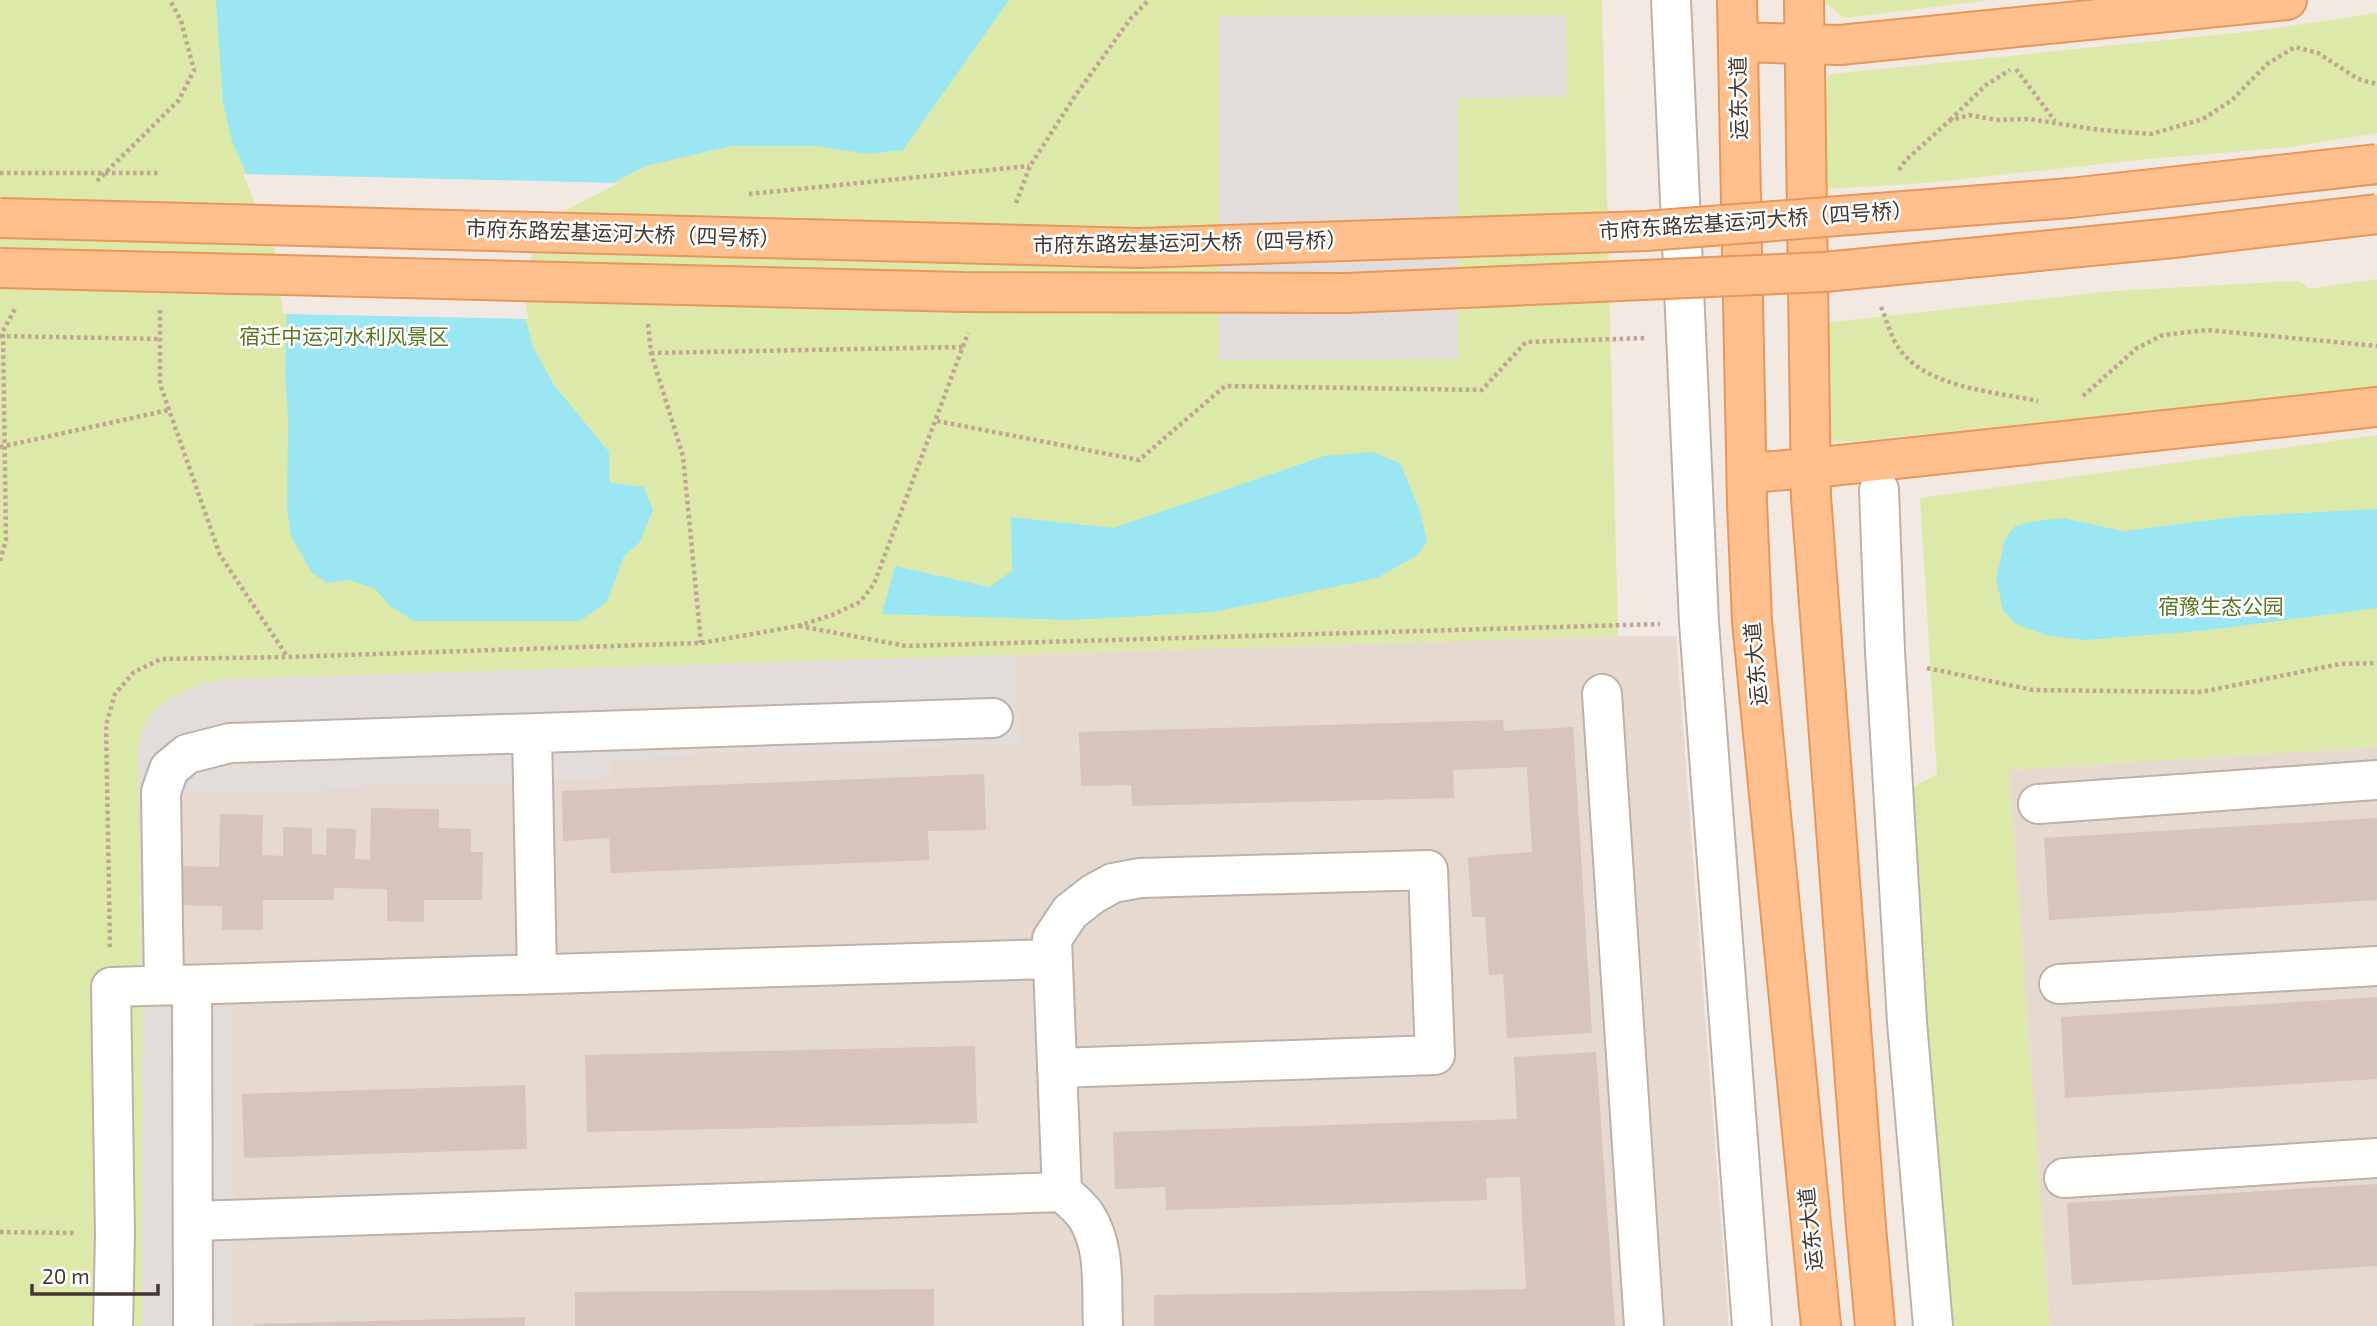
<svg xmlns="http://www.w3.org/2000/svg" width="2377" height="1326" font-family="'Exo 2','Noto Sans SC',sans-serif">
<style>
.residential{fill:#e6d9d0}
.green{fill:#dde9a8}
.parking{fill:#e2dddb}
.water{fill:#9ae7f3}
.pier{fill:#f2e9e2}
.building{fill:#d7c4ba}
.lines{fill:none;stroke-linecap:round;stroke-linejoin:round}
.minor-casing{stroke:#c0b1a7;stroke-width:42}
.major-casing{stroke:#e89659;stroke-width:42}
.path{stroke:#c0a595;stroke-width:4.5;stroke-dasharray:3.5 3.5;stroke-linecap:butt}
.minor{stroke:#fff;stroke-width:38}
.major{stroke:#ffc08e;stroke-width:38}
.major-bridge-casing{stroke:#e89659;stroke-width:42;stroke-linecap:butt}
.path-bridge{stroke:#c0a595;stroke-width:4.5;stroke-dasharray:3.5 3.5;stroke-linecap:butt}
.major-bridge{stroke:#ffc08e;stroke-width:38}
.labels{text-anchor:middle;stroke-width:5;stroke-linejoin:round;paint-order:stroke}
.street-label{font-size:21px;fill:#433832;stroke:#fff}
.park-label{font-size:21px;fill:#5a7724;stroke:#fff}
</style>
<rect width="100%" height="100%" fill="#f2e9e2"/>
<!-- residential -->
<path class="residential" d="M1618,636H1676L1729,1326H142V1008L138,748L228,679Z
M2377,747V1326H2050L2009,770Z"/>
<!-- green -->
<path class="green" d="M0,0H1602L1618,636L228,679L202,684L138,748L142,1008V1326H0Z
M1821,0H1990L1845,18Z
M2377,13V133L2291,147L2137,160L1925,183L1810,190L1805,98L1831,74L2255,31Z
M2377,279V389L1858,441L1822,442L1823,323L2113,291L2299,281L2309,289Z
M2377,435V747L2009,770L2050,1326H1947L1909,789L1937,774L1920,498Z"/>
<!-- parking -->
<path class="parking" d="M1566,15L1567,97L1458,98V359L1219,360V16Z
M1016,655L1020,745L611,758L612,779L139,795L138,748L142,730L148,718L165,702L183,692L202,684L228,679Z
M234,1007V1326H142V1008Z"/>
<!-- water -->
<path class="water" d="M216,0H1009L903,150L868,154L816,146H731L646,166L552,213L523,264V308L533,347L554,385L609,452L610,483L644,487L653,510L639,543L624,556L607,602L580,621H414L390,606L374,588L349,580L327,583L312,573L291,536L287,510L288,420L285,372L287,322L280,251L232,141L223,103Z
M1372,452L1400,463L1419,508L1427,540L1418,555L1377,578L1214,612L1070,620L882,614L895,566L989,587L1012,571L1011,517L1113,528L1324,456Z
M2377,509V608L2201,631L2085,640L2049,636L2015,624L2003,610L1996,579L2005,539L2015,526L2036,521L2064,518L2123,531L2243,516Z"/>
<!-- pier -->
<path class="pier" d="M243,174L619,183L554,216L527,265L526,307L529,319L283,314L276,252Z"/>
<!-- building -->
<path class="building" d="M1503,720L1504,731L1573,727L1592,1033L1507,1038L1503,974L1489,975L1485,917H1472L1468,857L1532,852L1527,767L1453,770L1454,798L1132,806L1131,785L1081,786L1079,732Z
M984,774L986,830L928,831L929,860L611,873L609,838L563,841L562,791Z
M371,808L439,809V828L471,829V852H483L482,900H424V922L387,921V889L334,888V900H263V930H222V906L171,905L172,866L219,867L220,814L263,815L262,855L283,856V827L312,828V854L326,855L327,828L356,829L355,859L370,860Z
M2377,818V900L2049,920L2044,838Z
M2377,997V1079L2065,1098L2061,1017Z
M975,1046L977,1123L587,1132L585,1055Z
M1596,1052L1615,1326H1154V1295L1526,1289L1520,1177L1486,1178L1487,1200L1166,1210L1165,1187L1115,1189L1113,1132L1517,1119L1514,1057Z
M525,1085L527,1149L244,1158L242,1094Z
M2377,1184V1266L2072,1285L2067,1203Z
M934,1289V1326H575V1292Z
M525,1317V1326H254V1324Z"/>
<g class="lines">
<!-- minor casing -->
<g class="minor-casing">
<path id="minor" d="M1671,0L1699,623L1752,1326
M1879,490L1885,651L1907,1022L1933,1326
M1602,694L1644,1326
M532,734L537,974
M2038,804L2377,780
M2059,984L2377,966
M164,985L161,792L169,769L187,754L230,743L993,718
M192,985L193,1326
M2064,1178L2377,1158
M1062,1192C1070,1199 1080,1207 1086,1216C1107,1248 1101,1290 1103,1326
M193,1221L1062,1192L1052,939L1070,912L1093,894L1113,883L1140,878L1428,870L1435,1055L1057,1068
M113,1326L115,1234L111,987L1051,959"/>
</g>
<!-- major casing -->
<g class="major-casing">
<path id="major" d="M1737,0L1747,503L1752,621L1821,1326
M1804,0L1811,497L1866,1227L1875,1326
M1738,42L1840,45L2287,0
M1747,473L1812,468L2377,407"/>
</g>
<!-- path -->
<path class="path" d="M2016,69L2055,121
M1950,120L1986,85L2010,70
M1899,170L1905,161L1949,121L1969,115L1997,120L2029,119L2100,130L2151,134L2203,119L2232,100L2267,64L2295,47L2318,53L2358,79L2377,84
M97,181L179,100L194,70L181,21L170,0
M749,194L1029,166
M1016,203L1030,166L1075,96L1131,18L1149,0
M1881,307C1886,318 1889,331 1895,342C1920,388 1992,391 2038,401
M160,310V384L220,555L287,656
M648,324L651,353L683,456L701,643
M651,353L963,347
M2083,396L2137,348L2163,335L2207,330L2377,346
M937,421L1139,460L1225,386L1482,390L1526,342L1647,338
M0,447L169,410
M0,561L6,540L3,331L15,309
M799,626L906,646L1660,624
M1927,668L2033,690L2201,692L2340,664L2377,663
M110,947L106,725L115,694L134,672L161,659L288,657L701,643L798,626L832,615L860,602L874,584L968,333
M0,1232L76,1233"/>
<!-- minor -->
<use href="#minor" class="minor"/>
<!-- major -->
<use href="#major" class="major"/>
<!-- major-bridge casing -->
<g class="major-bridge-casing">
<path id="major-bridge" d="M0,218L1139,248L1646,231L2070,198L2377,164
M0,268L963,292L1347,293L1824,272L2173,238L2377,214"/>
</g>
<!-- path-bridge -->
<path class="path-bridge" d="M0,173H159
M0,336L160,339"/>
<!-- major-bridge -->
<use href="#major-bridge" class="major-bridge"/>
</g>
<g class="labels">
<!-- street labels -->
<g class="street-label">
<text transform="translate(1739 98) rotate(-91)" y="7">运东大道</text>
<text transform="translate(1756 221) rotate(-4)" y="7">市府东路宏基运河大桥（四号桥）</text>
<text transform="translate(623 234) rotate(2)" y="7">市府东路宏基运河大桥（四号桥）</text>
<text transform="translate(1190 243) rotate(-1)" y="7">市府东路宏基运河大桥（四号桥）</text>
<text transform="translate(1756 664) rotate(-95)" y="7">运东大道</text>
<text transform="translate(1811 1229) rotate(-96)" y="7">运东大道</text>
</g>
<!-- park labels -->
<g class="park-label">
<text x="344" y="344">宿迁中运河水利风景区</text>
<text x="2221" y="614">宿豫生态公园</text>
</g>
</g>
<!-- scale -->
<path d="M32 1284v10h126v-10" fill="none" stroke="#433832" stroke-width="3.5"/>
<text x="42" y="1284" font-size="21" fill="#433832" stroke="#ffffff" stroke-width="5" paint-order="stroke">20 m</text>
</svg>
